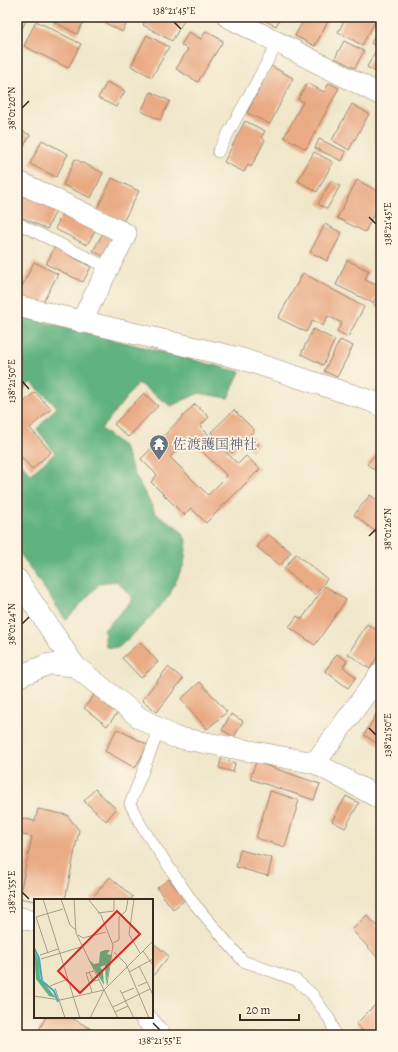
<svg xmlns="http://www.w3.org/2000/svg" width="398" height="1052" font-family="Alegreya,'Noto Serif JP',serif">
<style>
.forest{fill:#60b380;stroke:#4e6e4f}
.building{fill:#e9aa84;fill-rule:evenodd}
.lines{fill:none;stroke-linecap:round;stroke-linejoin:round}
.lane-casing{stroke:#968874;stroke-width:12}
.street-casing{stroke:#968874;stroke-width:22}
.lane{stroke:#fff;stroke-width:11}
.street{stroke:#fff;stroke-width:21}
.ticks{fill:none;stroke:#3b2a1e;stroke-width:1.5}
.labels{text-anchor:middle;stroke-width:3.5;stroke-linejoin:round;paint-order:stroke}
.worship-label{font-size:14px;fill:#5b616d;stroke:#fcf5e5;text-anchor:start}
.inset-river{fill:none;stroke:#46a7c6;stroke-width:2}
.inset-road{fill:none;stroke:#a89b85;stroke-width:1}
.view{fill:#d62828;fill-opacity:0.15;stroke:#d62828;stroke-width:2}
.inset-edge{fill:none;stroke:#3b2a1e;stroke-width:2}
.neatline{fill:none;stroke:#3b2a1e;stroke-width:1.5}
.ticks-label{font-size:10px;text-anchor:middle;fill:#3b2a1e}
</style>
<rect width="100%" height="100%" fill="#fcf5e5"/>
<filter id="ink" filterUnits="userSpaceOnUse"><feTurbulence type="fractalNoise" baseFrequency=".025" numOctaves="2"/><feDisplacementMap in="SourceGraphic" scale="8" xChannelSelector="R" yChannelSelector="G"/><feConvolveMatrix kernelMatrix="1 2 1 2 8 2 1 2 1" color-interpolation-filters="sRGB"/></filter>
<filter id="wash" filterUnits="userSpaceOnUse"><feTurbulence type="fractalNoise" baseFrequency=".012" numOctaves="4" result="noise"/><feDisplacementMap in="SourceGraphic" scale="16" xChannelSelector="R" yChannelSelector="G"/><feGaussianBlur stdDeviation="0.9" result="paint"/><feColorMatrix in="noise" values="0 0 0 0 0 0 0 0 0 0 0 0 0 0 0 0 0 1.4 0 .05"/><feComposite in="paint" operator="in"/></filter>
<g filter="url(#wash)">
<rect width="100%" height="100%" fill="#f0e7ca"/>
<!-- forest -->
<path class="forest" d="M17,315L240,372L228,398L199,393L171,406L138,383L101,429L124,447L134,473L156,514L178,528L187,541L184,564L169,596L144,624L118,648L106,647L104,630L133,599L117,581L100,583L66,620L17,549V459L31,474L55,453L37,429L57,407L31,382L17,396Z"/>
<g id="blocks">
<!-- building -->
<path class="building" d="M17,17L26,21L17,37Z
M55,17H86L77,34L53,21Z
M95,17H130L122,32Z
M147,17H186L172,41L143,25Z
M257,17H281L276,26Z
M305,17H330L315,46L295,36Z
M340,17H378L362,45L338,32L344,21L339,19Z
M36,21L81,44L68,68L24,46Z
M381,24V49L371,43Z
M206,31L223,41L198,82L176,69L188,49L181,45L189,32L201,39Z
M147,35L169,47L152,77L131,66Z
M344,41L364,51L355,68L335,58Z
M375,52L381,55V75L367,67Z
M271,66L293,78L270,124L247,113Z
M107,82L125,91L116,107L98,98Z
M307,83L324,92L329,83L339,88L306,149L284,137L303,102L298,99Z
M151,92L170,101L160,120L141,111Z
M352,104L369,114L349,150L332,140Z
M245,121L265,131L261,138L265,140L251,167L248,165L244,172L224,162Z
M17,128L30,135L17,159Z
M319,139L346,152L342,161L315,148Z
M42,140L68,154L56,177L30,164Z
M314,152L333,162L317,192L298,181Z
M75,159L103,173L91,198L63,185Z
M112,178L139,191L123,222L97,209Z
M357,180L381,193V200L365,232L337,218Z
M331,181L340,186L327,209L318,204Z
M20,192L57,209L47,229L17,215V199Z
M64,210L97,227L87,245L55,229Z
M325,224L342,233L327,261L310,252Z
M103,233L118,241L109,259L93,251Z
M55,247L91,267L83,282L46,264Z
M347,260L369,271L365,280L381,287L373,303L336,285Z
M34,262L58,274L40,308L17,296Z
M303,273L364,307L348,337L337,331L342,323L328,316L323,326L313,320L306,332L278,318Z
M381,295V308L375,306Z
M313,329L335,340L323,365L301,354Z
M340,340L353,346L337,377L324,371Z
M35,392L51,409L30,428L51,452L32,469L17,452V408Z
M144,393L158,406L128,437L114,424Z
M195,404L209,417L200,426L211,437L213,435L211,432L234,410L254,430L250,435L259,444L252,451L243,442L232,453L229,450L226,452L238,464L246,456L260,469L206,523L191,508L184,515L151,482L157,475L141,459ZM189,438L227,476L208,495L170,457Z
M379,450L381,452V475L367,464Z
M370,495L381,503V536L354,515Z
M268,534L291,552L280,566L257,547Z
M296,554L327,579L315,595L284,569Z
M325,586L346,600L315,645L289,627L297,616L302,619Z
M367,624L381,633V651L370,669L348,654Z
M140,642L158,662L141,678L122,658Z
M337,654L347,661L343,667L356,677L348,688L325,671Z
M168,667L183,679L157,712L142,700Z
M200,682L227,712L207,729L181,699Z
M96,693L119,711L107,726L84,708Z
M379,710H381V746L364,735Z
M231,714L243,721L234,737L222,730Z
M117,729L148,745L135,768L105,751Z
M221,759L235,763L233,772L219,768Z
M256,762L320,784L314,800L250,779Z
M95,789L116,809L106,821L84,801Z
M270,791L299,800L285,847L256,838Z
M346,796L359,803L345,828L332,821Z
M38,809L67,815L79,830L65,900L35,901L19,898L32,837L18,834L21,818L35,821Z
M240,850L272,858L268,876L236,867Z
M110,877L133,897L130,900H90Z
M169,879L185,900L173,909L157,888Z
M367,915L381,930V961L352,930Z
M152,942L169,956L152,977Z
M381,999V1035H367L356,1024Z
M46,1017H70L91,1029L88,1035H36Z"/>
</g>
</g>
<g filter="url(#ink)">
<use href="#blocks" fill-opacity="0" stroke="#968874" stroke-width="1"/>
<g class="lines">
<!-- lane casing -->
<g class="lane-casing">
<path id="lane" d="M218,152L278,42
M17,223L109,268
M159,730L130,804L142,827L192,901L243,961L296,980L312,994L330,1020L335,1035"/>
</g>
<!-- street casing -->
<g class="street-casing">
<path id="street" d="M228,17L381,95
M17,181L126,234L81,322
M17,306L239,358L371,401L381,406
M17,579L75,666L140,718L174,737L315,763L381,799
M17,677L49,664L75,666
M315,763L381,673
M17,917L35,921
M145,1017L160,1035"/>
</g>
<!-- lane -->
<use href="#lane" class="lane"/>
<!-- street -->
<use href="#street" class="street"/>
</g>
</g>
<!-- ticks -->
<path class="ticks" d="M174,22L181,29M22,108L29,101M369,217L376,224M22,381L29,389M369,536L376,529M22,624L29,617M369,728L376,735M22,892L29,899M153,1023L160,1030"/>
<!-- icons -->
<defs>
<g id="temple-pin" transform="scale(1)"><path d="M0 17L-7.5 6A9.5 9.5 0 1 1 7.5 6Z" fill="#6b7280" stroke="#fcf5e5"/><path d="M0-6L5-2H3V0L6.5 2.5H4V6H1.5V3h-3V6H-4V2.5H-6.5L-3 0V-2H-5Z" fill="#fff"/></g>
</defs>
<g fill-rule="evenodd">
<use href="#temple-pin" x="159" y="444"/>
</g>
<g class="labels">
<!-- worship labels -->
<g class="worship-label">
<text x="173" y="449">佐渡護国神社</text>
</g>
</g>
<!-- overview -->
<g transform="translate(34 899)">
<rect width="119" height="119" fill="#f0e7ca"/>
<path d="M0,51L5,62L6,79L22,99L15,97L2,80ZM71,51H76L73,55L78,56L72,85L71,66L66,68L69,72L70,86L54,60L60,65L65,64L66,53Z" fill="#60b380"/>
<path class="inset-river" d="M0,49L5,59L8,82L20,92L24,103"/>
<path class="inset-road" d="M9,0L46,119M27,0L36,26L42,31M54,0L67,16L79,46L73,86M100,0L95,35L106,54M64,14L80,12V0M44,36L49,39L72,33M79,44L85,41V18L92,12L94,0M109,52L119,66M80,53L92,65L115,119M14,54L2,18L29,10M6,56L24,50M7,60L47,48M105,67L113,83M55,73L59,82L65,81M95,73L119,60M16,87L34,80M104,87L113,83L119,96M21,89L31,119M86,91L100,119M58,93L52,74L60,72M88,94L100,89M0,97L26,101L70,91L42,34L40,0M79,108L116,90M81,113L94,107M56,119L70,91M84,119L70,91L119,42"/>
<path class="view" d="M83,12L106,35L46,94L24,72Z"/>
<rect width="119" height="119" class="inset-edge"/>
</g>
<!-- margin -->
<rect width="398" height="1052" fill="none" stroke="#fcf5e5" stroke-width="44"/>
<!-- scale -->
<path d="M240 1014v6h59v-6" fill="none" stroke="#3b2a1e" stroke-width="2"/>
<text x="246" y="1014" font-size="12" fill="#3b2a1e" stroke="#fcf5e5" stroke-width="3" paint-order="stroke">20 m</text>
<rect x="22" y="22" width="354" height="1008" class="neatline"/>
<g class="ticks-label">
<text x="174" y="14">138°21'45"E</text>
<text transform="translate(11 108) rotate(-90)" y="4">38°01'20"N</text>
<text transform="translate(387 224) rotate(-90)" y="4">138°21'45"E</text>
<text transform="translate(11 381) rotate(-90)" y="4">138°21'50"E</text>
<text transform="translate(387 529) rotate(-90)" y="4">38°01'26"N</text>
<text transform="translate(11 624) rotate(-90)" y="4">38°01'24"N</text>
<text transform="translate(387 735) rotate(-90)" y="4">138°21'50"E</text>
<text transform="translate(11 892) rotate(-90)" y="4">138°21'55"E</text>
<text x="160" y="1044">138°21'55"E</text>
</g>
</svg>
